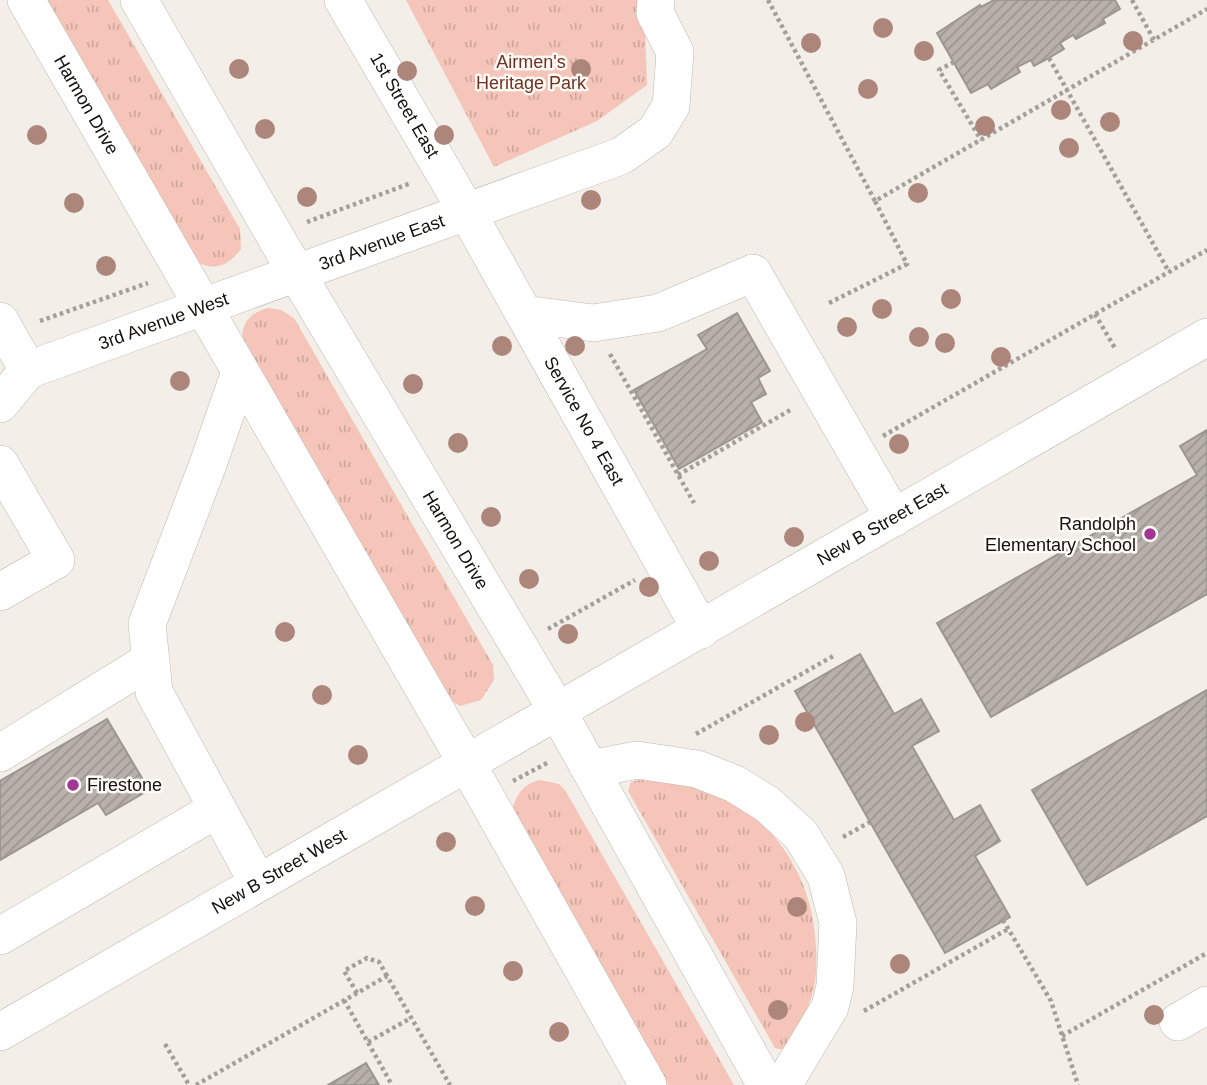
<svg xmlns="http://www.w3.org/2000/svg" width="1207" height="1085" font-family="Arial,sans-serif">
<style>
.grass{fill:url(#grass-tufts)}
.building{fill:url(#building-hatch);stroke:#9c9691;stroke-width:2}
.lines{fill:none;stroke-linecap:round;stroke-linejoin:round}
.minor-casing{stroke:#beb9b3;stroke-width:38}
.path{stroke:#a3a09b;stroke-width:4.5;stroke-dasharray:3.5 3.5;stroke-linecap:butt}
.minor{stroke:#fff;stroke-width:37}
.tree{fill:#ac867a}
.poi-dot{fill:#a33594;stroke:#fffcf8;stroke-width:2.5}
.labels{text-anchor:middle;stroke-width:5;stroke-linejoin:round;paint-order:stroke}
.park-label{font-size:18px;fill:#723020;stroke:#fffcf8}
.street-label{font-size:18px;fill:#12110f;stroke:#fffcf8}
.poi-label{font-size:18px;fill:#12110f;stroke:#fffcf8;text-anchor:end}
</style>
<defs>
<pattern id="grass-tufts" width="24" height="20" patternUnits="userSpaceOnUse" patternTransform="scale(1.75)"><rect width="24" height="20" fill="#f4c5b8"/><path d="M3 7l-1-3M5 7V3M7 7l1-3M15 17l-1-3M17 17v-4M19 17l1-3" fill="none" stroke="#d0a89d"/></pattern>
<pattern id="building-hatch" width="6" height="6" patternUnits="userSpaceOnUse" patternTransform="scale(1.75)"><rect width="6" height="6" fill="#b7b0ab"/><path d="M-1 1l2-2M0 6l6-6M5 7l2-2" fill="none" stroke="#9c9692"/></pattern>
</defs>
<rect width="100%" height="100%" fill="#f3eee8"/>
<!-- grass -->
<path class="grass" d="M41,0H108L240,229L241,249C227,267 214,272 194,260Z
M406,0H648L645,31L647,85L597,121L494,167Z
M268,308L281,310L294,318L493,665L494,680L481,700L460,706L450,700L243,348C240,326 246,314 268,308Z
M540,780L559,784L565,790L734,1085H668L541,866L513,807C517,793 525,783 540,780Z
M638,780C660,780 685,783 706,790C768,810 810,872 815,935C817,956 818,978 811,998C805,1017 794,1033 784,1050L775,1048L628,791L631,782Z"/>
<!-- building -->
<path class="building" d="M994,0H1115L1120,9L1103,19L1105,23L1076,39L1073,35L1060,43L1064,49L1049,58L1034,66L1031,60L1017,67L1020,72L991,89L988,84L971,93L937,33L980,5L981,7Z
M737,313L770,371L758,378L766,394L751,402L762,422L679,469L634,390L707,349L698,335Z
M1207,430V594L991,717L937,623L1197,475L1180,446Z
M860,654L894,714L921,699L939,731L912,746L954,820L980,805L1000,841L975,856L1010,917L945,953L795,691Z
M1207,690V816L1087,885L1032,790Z
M107,719L149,790L106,815L98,803L0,860V781Z
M366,1063L379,1085H328Z"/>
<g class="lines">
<!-- minor casing -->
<g class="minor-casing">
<g id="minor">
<path id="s1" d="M26,0L466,762L648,1085"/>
<path id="s2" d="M139,0L297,274L558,712L766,1085"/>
<path id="s3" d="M343,0L467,212L701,630"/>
<path d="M524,314L593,323L658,313L753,273L894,518"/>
<path d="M0,321L28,370"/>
<path id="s4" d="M28,370L621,156L655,132L671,106L675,52L655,13L656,0"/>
<path d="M240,372L208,464L147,624L154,692L258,883"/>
<path d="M0,404L28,370"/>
<path d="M0,464L56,560L0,592"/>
<path d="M0,753L151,660"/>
<path d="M590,769L637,760L697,769L735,784L767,804L801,835L826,876L838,923L835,986L830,1007L783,1085"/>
<path d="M0,936L217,809"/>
<path d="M1178,1022L1207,1005"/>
<path id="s5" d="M0,1032L1207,337"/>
</g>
</g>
<!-- path -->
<path class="path" d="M768,0L875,201L1207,9
M1132,0L1154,40
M1049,58L1169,272
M954,62L939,70L981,140
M307,222L411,183
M829,303L907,264L875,201
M1095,314L1116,350
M40,321L148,283
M610,354L694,503
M883,436L1207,250
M678,475L792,409
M548,629L635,580
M696,734L835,655
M513,781L549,762
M843,837L870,822
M1003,920L1051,1001L1078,1085
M357,993L344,971L367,958L379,962L387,976
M344,1000L392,1085
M864,1011L1008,929
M1062,1036L1207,953
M368,1042L411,1018
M165,1044L189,1085
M196,1085L387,976L450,1085"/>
<!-- minor -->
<use href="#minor" class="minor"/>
</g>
<!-- trees -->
<g class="tree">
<circle cx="883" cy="28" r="10"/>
<circle cx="1133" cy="41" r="10"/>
<circle cx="811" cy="43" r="10"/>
<circle cx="924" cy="51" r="10"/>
<circle cx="239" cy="69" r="10"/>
<circle cx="581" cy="69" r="10"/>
<circle cx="407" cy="71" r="10"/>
<circle cx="868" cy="89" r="10"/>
<circle cx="1061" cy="110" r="10"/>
<circle cx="1110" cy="122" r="10"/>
<circle cx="985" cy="126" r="10"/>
<circle cx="265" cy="129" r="10"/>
<circle cx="37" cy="135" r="10"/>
<circle cx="444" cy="135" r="10"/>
<circle cx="1069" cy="148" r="10"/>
<circle cx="918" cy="193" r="10"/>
<circle cx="307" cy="197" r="10"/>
<circle cx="591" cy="200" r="10"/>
<circle cx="74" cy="203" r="10"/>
<circle cx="106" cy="266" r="10"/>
<circle cx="951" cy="299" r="10"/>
<circle cx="882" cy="309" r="10"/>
<circle cx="847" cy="327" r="10"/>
<circle cx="919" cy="337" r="10"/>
<circle cx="945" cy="343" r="10"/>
<circle cx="502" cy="346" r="10"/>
<circle cx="575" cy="346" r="10"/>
<circle cx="1001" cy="357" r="10"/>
<circle cx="180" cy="381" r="10"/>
<circle cx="413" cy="384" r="10"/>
<circle cx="458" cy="443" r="10"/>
<circle cx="899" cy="444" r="10"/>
<circle cx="491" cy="517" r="10"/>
<circle cx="794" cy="537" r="10"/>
<circle cx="709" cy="561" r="10"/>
<circle cx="529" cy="579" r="10"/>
<circle cx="649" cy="587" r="10"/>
<circle cx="285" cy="632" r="10"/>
<circle cx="568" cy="634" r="10"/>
<circle cx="322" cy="695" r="10"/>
<circle cx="805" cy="722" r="10"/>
<circle cx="769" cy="735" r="10"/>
<circle cx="358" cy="755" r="10"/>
<circle cx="446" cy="842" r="10"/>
<circle cx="475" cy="906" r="10"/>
<circle cx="797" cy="907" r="10"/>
<circle cx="900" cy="964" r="10"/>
<circle cx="513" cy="971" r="10"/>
<circle cx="778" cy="1010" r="10"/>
<circle cx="1154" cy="1015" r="10"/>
<circle cx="559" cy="1032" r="10"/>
</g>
<!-- markers -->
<g class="poi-dot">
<circle cx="1150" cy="534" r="7"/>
<circle cx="73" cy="785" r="7"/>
</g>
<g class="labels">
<!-- park labels -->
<g class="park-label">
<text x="531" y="68">Airmen's<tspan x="531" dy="21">Heritage Park</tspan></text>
</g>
<!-- street labels -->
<g class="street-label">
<text dy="6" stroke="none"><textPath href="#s1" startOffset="121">Harmon Drive</textPath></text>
<text dy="6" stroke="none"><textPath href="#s3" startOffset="122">1st Street East</textPath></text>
<text dy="6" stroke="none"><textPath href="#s4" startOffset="376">3rd Avenue East</textPath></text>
<text dy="6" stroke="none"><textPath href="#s4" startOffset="144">3rd Avenue West</textPath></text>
<text dy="6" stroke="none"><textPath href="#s3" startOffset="485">Service No 4 East</textPath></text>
<text dy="6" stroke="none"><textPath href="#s5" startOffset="1018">New B Street East</textPath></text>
<text dy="6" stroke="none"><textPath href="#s2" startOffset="626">Harmon Drive</textPath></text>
<text dy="6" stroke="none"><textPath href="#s5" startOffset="322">New B Street West</textPath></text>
</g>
<!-- poi labels -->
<g class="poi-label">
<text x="1136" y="530">Randolph<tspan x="1136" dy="21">Elementary School</tspan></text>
<text x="87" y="791" text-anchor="start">Firestone</text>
</g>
</g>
</svg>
